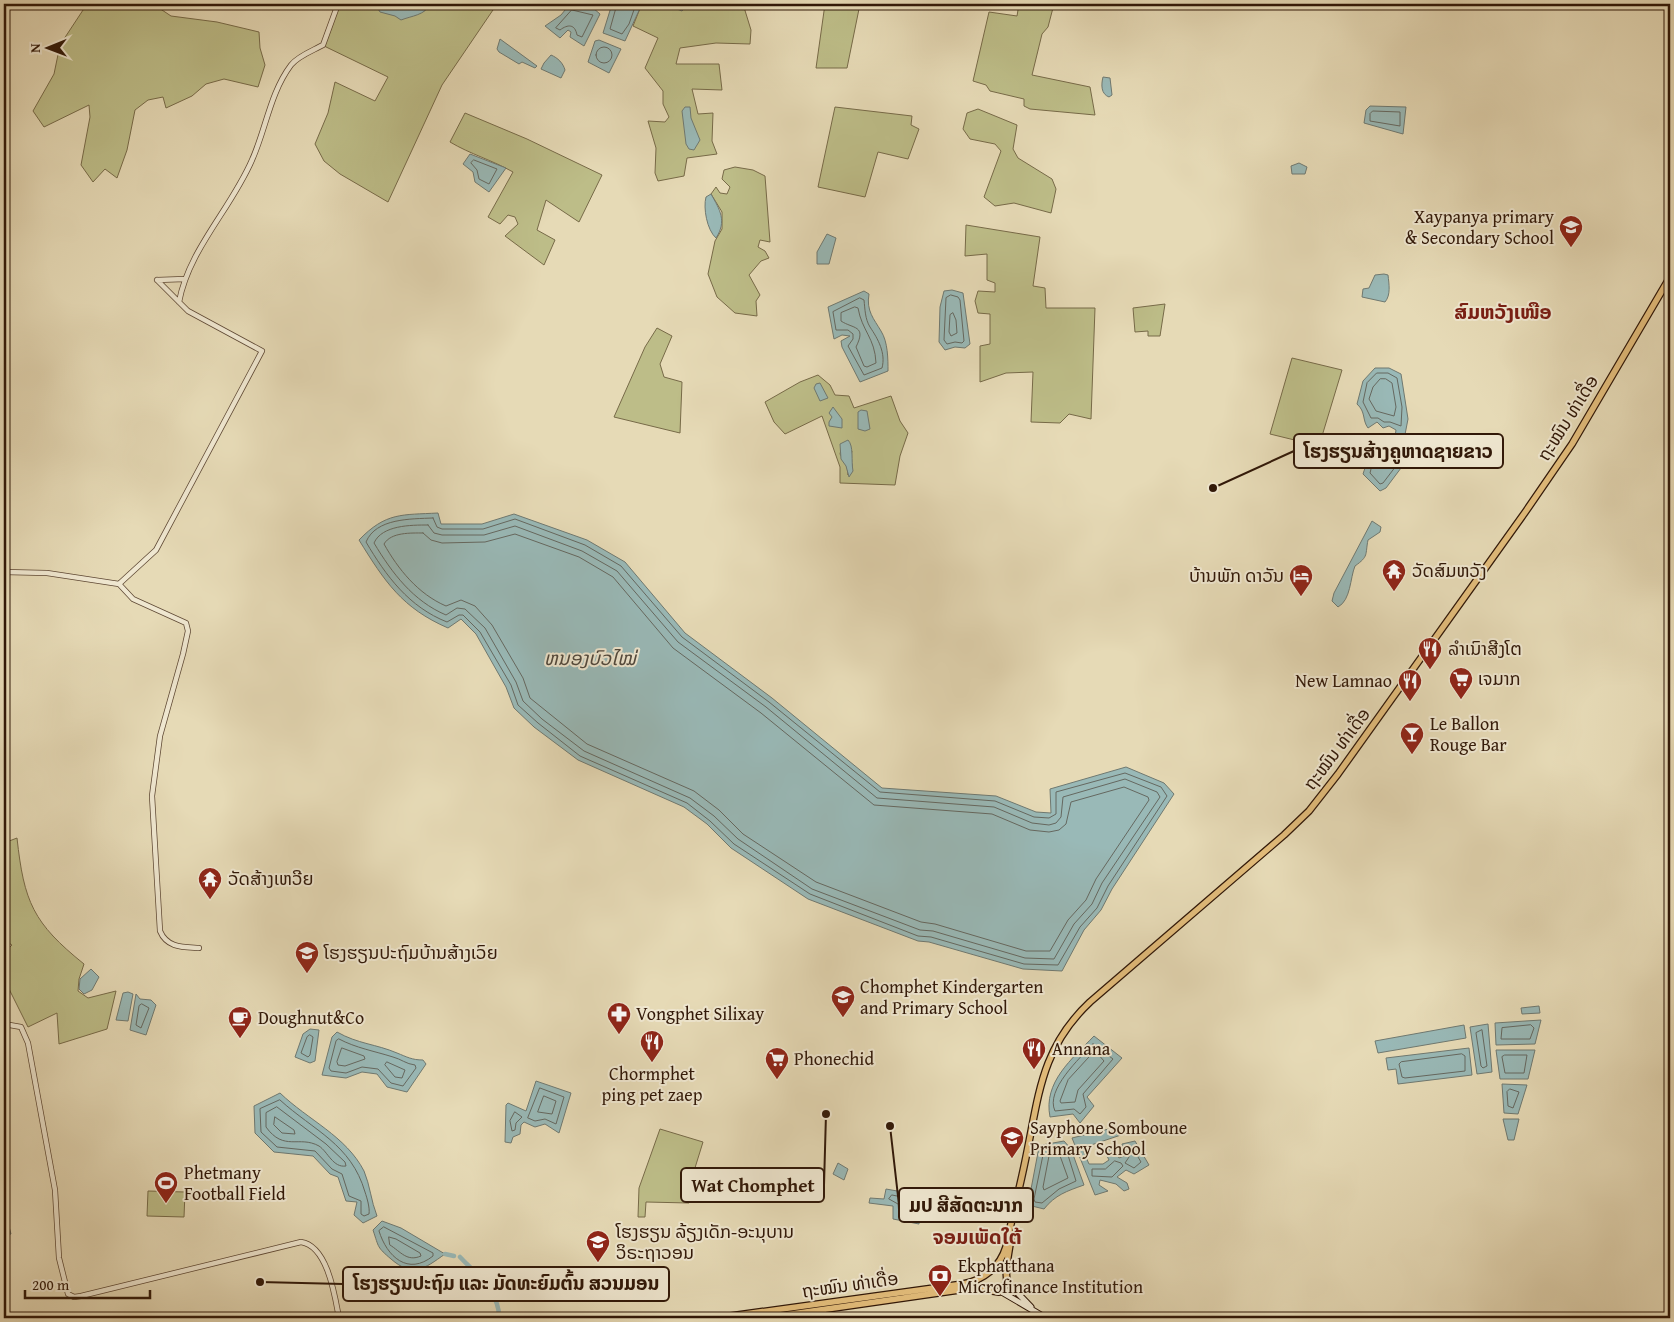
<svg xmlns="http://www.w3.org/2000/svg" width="1674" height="1322" font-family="'Gentium Book Plus','Noto Sans Lao',serif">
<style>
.green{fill:#bdbd88;stroke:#776a48;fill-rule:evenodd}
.water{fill:#99b9b7;stroke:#6f7971}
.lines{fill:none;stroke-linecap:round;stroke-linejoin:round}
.shore{stroke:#656860;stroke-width:1}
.canal{stroke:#99b9b7;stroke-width:4.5}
.tertiary-casing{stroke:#5e4834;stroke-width:6}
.secondary-casing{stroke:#311808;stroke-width:7}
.primary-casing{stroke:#311808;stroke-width:8}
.tertiary{stroke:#efe7d0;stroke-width:4.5}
.secondary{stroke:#efe7d0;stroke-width:5}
.primary{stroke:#e3bd7b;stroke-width:5.5}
.labels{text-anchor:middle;stroke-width:4;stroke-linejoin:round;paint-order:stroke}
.poi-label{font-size:18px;fill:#311808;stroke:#efe7d0;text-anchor:start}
.street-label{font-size:18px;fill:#311808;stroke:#efe7d0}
.water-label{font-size:19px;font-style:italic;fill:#50483d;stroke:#efe7d0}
.quarter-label{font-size:20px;font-weight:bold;fill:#7a1f14;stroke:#efe7d0}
.leader{fill:none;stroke:#311808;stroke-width:2}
.callout-dot{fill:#311808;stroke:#efe7d0;stroke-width:2}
.callout{fill:#efe7d0;stroke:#311808;stroke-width:2}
.callout-label{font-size:19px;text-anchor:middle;font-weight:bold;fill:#311808}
</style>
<rect width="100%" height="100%" fill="#e6dab6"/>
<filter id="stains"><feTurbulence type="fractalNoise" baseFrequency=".004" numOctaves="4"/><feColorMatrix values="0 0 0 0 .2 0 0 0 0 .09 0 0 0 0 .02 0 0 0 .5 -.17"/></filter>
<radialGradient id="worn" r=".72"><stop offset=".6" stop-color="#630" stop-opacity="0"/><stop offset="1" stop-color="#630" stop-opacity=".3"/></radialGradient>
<!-- green -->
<path class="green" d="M87,4H153L171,16L217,22L259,32L260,48L265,65L258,87L224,79L206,84L192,96L166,108L163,97L148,100L135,110L127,150L117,178L105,169L93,182L81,165L90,117L89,105L44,127L33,111L54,74L60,45Z
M336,4H492L495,7L442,85L388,202L340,174L324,161L315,144L328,113L335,82L375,101L388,77L322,45Z
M650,4C663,4 673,9 685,9L688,4H743L751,30L750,44L716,43L680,48L676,64H719L722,90L692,89L698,114L713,113L712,141L717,154L687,158L684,176L658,181L655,173L656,148L648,121L665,122L669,117L663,104V91L645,68L658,38L633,26L641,6Z
M825,4H860L847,68H816Z
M1019,4H1054L1048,27L1042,34L1032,75L1090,87L1095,115L1030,109L1024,106V99L990,91L986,85L973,81L989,12L1017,16Z
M835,107L912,116L911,125L919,129L908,159L878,152L865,197L818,187Z
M978,109L1017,125L1013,149L1018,158L1052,179L1056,189L1051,213L1014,203L995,206L984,197L1001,151L995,144L970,139L963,129L967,113Z
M465,113L527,139L602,175L579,222L546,200L537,230L555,240L544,265L505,236L518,224L515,217L508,215L500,224L488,217L513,172C492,160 470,154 450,142Z
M735,167L753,170L765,176L770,242L760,240L758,247L765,251L769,258L761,261L749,275L760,295L756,301L757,316L735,313L717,297L708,274L715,241L722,229V212L711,194L716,187L720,193L727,194L730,187L722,179L724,170Z
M966,225L1040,237L1033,286L1045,288L1046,308H1095L1091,419L1069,414L1060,423L1031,422L1033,372L1006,373L980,382V346L990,344V314L978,313L975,301L978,291L995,292V283L987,280V254L965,256Z
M1165,304L1160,336H1148V331L1135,332L1133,308Z
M657,328L672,336L660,364L664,377L682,382L680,433L614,417L645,347Z
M1292,358L1342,370L1319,446L1270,434Z
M818,375L830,385L835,395L849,396L854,408L891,396L900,421L908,433L900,456L895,485L840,483V467L822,416L785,434L774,422L765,402L800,382ZM841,450L852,451L850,460L852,465L848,475L847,466L840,454Z
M17,838C24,902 33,923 84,964L79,979L78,991L88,998L116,991L107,1029L59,1044L57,1013L28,1027L4,979V953L12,945L4,940V843Z
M660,1129L703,1142L690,1184L700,1190L697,1201L690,1200L689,1203L646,1202L645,1217H638L639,1188Z
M148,1191L185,1192L184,1217L147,1216Z"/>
<!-- water -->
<path class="water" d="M375,4H430C426,15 411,16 401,20L395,16L380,12Z
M570,4L593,8L600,14L584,46L570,37L571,32L568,30L560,38L545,26L561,15Z
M612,4H642L625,41L603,33Z
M664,4H688L682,11Z
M500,39L537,66L535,68L522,62L519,64L499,52L497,49Z
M599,40L621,49L609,73L588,62L595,41Z
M551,55C558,58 563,63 565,70L561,78L541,69L544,63Z
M1103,77L1110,78L1112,95L1109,97C1101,94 1101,85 1103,77Z
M1370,106L1406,107L1403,134L1364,123L1366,110Z
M685,107H690L691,118L700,140L694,150L689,149L686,144L682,111Z
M470,154L506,168L489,192L475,182L473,172L463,164Z
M1299,163L1307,167L1305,174H1292L1291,166Z
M711,194C720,210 727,221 716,238C707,230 703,208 706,197Z
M827,234L836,238L829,264H817V252Z
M1384,274L1388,275C1389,284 1391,295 1385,302L1362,297L1363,289L1369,288L1375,275Z
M952,290L963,293L970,344L965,348L955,347L945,350L939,342L940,307L944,291Z
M864,291L869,294C866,311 874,319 881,331C888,342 888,359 888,371L860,382L842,347L841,341L850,336L842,335L834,339L828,307Z
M1375,368H1389L1401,374L1408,419L1402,450L1401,468L1386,488L1380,491L1363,474C1370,452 1374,455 1393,450L1396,430L1389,426L1383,428L1377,422L1368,428C1362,420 1366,412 1357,404L1363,381Z
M820,383L828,398L820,401L814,388L816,384Z
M833,407L842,419V428L829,426V422L832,417L829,413Z
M861,410L867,411L870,429L865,431L858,429V412Z
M848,440C854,446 851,461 853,471L849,477L846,466L841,459L840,444Z
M438,513L441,524H482L514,514L587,540L625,562L685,633L772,698L882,788L996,796L1036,812L1051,813L1050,789L1126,767L1164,783L1174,794L1112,889L1101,910L1084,930L1062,971L1023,969L929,942L918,941L808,899L731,848L707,824L684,807L578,760L534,727L514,708L506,687L476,634L461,619L448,628C402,608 385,582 359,540C386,512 402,515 438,513Z
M1372,521L1381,527L1380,532L1368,540C1365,555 1369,556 1355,566C1350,578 1351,600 1338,607L1332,601L1334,593Z
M91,969L99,977L92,990L84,994L79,989L80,979Z
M128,992L133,994L128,1021L116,1020L123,993Z
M136,994L140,999L151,1000L156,1005L146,1035L130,1030Z
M1539,1006L1540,1013L1522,1014L1521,1008Z
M1541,1020L1535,1044L1496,1045L1495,1023Z
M1488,1024L1492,1072L1477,1074L1470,1027Z
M1464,1025L1466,1038L1378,1053L1375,1041Z
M310,1029L319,1030L315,1061L310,1063L295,1057L303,1034Z
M337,1032C358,1044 376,1044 397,1053C407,1057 412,1060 423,1060L426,1064L407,1092L387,1087L377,1074L362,1072L346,1078L322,1075L332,1037Z
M1094,1036L1122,1058L1087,1097L1094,1106L1080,1123L1073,1114L1050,1117C1043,1082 1072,1059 1094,1036Z
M1469,1048L1472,1075L1398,1084L1396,1069L1388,1070L1386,1058Z
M1496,1050H1535L1528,1079H1500Z
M536,1081L571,1093L559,1133L545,1124L535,1127L524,1122L521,1125L520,1134L513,1137L511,1143L505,1142L506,1105L508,1103L526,1111Z
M1502,1084L1527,1085L1518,1114L1504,1113Z
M280,1093C308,1120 346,1136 364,1171C370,1185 371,1201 377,1216L363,1223L354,1215L357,1202L346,1201L338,1177L330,1174L313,1156L274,1152L255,1133L254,1106Z
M1503,1119H1519L1514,1140H1508Z
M1117,1127L1121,1135L1082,1148L1089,1164H1103L1109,1160L1104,1150L1113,1149L1119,1158L1124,1156L1122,1144L1135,1141L1149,1165L1134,1174L1126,1170L1117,1177L1127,1183L1129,1189L1124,1191L1116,1184L1100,1180L1099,1185L1108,1191L1095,1195L1072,1138Z
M1064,1141L1071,1149L1084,1185C1067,1191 1055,1195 1044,1209L1028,1205L1039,1147L1042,1145Z
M838,1163L848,1169L844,1180L833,1174Z
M886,1189L914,1194L913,1200L927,1203L926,1211H920L919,1224L893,1219V1206L869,1203L870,1198L884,1199Z
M4,1208L11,1234L4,1235Z
M382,1221L401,1228L445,1254C424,1269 413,1278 391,1259C377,1247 379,1248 373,1230Z"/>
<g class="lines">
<!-- shore -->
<path class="shore" d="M617,4L610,29L622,34L629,24L636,4
M572,10L593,15L582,37L577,35C575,24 568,24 560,30L556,28Z
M596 55a8 8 0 1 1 16 0a8 8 0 1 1-16 0Z
M1373,111L1400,112V126L1370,121V114Z
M474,160L497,169L489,184L479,179L477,170L471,163Z
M951,295L958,297L960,300L964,341L962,343L955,342L947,344L944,340L946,298Z
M860,298L864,300C865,309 865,319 870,327C878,339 886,353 882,368L864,375L848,346L853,339V334L848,330H836L833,312Z
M855,307L858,308C862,331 875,338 876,363L867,367L864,366L856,347C867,325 853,329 841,321V313Z
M953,313L956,320L957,333L951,336L949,332L950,315Z
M1377,373H1388L1397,378L1402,407L1401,426L1390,422H1384L1378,418H1371L1363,402L1367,383Z
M1386,379L1392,383L1396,407L1394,416L1376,411L1369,399L1373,387L1380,379Z
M1395,455L1397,457L1396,466L1383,483L1380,484L1370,473L1372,465L1379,457Z
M433,518L437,527L442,529H483L515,519L585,545L621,566L682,637L769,702L880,792L995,801L1034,817L1049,818L1056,814V792L1125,773L1161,787L1167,796L1108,886L1097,908L1080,927L1058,965L1024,964L931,937L918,936L810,894L734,844L710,821L687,803L580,756L538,723L518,705L511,685L480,632L463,615H459L447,622C409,607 386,576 366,542C376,518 411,519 433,518Z
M428,525L434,533L442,535H484L515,526L582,551L617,571L678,642L766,707L877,798L994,807L1032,823L1049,825L1056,823L1061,817L1063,797L1125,779L1157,792L1160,797L1102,883L1092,904L1074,924L1054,959L1025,958L933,931L920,930L812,889L738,839L714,816L690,798L584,751L542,719L523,701L516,682L485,628L465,609L457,608L446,615C413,601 392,573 374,543C382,525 411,525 428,525Z
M423,533L431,540L442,543L485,542L515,534L579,557L613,577L673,648L761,713L874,805L992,814L1030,830L1049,832L1059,830L1066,824L1071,802L1124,787L1148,797L1149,800L1096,879L1086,900L1068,920L1050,951H1026L935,924L921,922L816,882L743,834L719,810L694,791L587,744L530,698L523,678L492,625L475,606L461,600L446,606C418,594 398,569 384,544C391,532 411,533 423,533Z
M142,1004L149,1008L141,1028L136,1025L139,1006Z
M1531,1025L1534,1028L1530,1039H1501L1502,1028Z
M1482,1030L1487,1066L1483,1068L1481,1066L1476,1033Z
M310,1035L313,1037L310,1055L308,1057L301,1053L307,1037Z
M339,1039C356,1048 374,1051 393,1057C401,1059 406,1064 415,1065L416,1068L403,1086L391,1083L378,1069L362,1067L346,1073L331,1071L329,1068L336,1041Z
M1093,1044L1113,1059L1083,1094L1086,1107L1080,1114L1074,1109L1055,1111C1045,1090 1080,1058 1093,1044Z
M342,1048L364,1056L365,1059L345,1066L338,1065L337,1062Z
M1093,1053H1097L1104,1061L1078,1090L1075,1102L1061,1103L1060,1101L1068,1080Z
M1462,1054L1465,1056V1071L1405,1078L1402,1077L1399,1064L1401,1062Z
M1505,1055H1527L1524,1073H1505L1502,1057Z
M387,1062L405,1070L402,1078L395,1077L385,1065Z
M540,1088L564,1097L556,1124L545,1119L535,1121L528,1118Z
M1510,1089L1519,1092L1513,1108L1508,1106L1507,1092Z
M544,1096L556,1101L552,1114L538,1112Z
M280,1100C314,1131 351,1144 365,1192C367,1198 370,1208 369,1214L364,1216L361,1214V1201L349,1196L342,1174L332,1169L315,1151L277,1147L261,1132L260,1109Z
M277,1107L326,1144L345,1162L346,1166C333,1168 328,1152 319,1146C299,1135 284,1152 266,1127V1113Z
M515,1112L522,1117L516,1123L515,1130L512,1131L510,1121Z
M275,1117L294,1130L295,1134L282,1133L274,1125Z
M1062,1147L1067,1152L1076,1181L1059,1189L1042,1203L1035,1202L1034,1199L1044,1150Z
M1132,1147L1141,1162L1134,1168L1125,1163L1129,1157V1149Z
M1059,1153L1068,1178L1044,1190L1043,1187L1049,1156Z
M1115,1161L1121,1163L1123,1166L1112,1177L1092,1176V1169H1105Z
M892,1195L907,1198L910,1204L916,1206L914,1217L899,1215L898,1204L889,1199Z
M384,1227L433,1253V1256C408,1276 387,1257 379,1231Z
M389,1237L396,1239L420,1253L421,1256C407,1262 401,1252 390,1245Z"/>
<!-- canal -->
<path class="canal" d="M445,1254L454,1256
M460,1257C476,1274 500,1293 499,1318"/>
<!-- tertiary casing -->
<g class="tertiary-casing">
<path id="tertiary" d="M157,280L185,279
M179,302C189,249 231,209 252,160C266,129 270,93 291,65C298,56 312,51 323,45L338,4
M4,572L47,573L119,584L133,599L186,623L188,631L183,654L160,736L152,796L160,931C167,948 183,947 199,948
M119,584L156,550L262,351L188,311L157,280
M4,1024L21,1027L28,1043L55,1190L59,1258L68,1294L74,1297L81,1296L301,1242C328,1246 335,1297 339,1318"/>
</g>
<!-- secondary casing -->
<g class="secondary-casing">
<path id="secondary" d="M1007,1282L1031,1307
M1000,1291L1046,1318"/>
</g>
<!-- primary casing -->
<g class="primary-casing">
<path id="primary" d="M716,1318L963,1284C984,1280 1000,1267 1006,1247C1012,1217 1020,1187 1026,1157C1039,1095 1041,1048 1090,1002L1284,835L1309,811L1338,774L1526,511L1572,444L1670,277
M764,1318L973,1288L999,1292L1007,1283L1006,1269L1011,1238"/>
</g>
<!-- tertiary -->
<use href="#tertiary" class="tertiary"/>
<!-- secondary -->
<use href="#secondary" class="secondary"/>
<!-- primary -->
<use href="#primary" class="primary"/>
</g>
<!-- icons -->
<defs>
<g id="school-pin" transform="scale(1.25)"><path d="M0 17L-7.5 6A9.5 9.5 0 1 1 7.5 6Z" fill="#8f2418" stroke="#efe7d0"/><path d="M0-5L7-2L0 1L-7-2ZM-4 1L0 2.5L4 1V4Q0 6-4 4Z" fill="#fff"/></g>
<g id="temple-pin" transform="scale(1.25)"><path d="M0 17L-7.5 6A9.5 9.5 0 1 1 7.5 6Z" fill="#8f2418" stroke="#efe7d0"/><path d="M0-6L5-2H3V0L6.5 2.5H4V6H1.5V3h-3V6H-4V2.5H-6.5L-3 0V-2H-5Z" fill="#fff"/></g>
<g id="hotel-pin" transform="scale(1.25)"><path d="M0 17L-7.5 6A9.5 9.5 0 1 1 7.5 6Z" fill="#8f2418" stroke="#efe7d0"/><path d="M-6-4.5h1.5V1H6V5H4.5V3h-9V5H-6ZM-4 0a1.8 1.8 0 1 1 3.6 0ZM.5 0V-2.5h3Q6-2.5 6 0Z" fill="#fff"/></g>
<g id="restaurant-pin" transform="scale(1.25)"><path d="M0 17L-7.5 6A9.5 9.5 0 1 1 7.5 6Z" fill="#8f2418" stroke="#efe7d0"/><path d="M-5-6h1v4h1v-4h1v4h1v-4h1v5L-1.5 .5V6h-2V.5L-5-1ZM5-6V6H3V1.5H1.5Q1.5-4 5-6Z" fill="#fff"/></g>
<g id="supermarket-pin" transform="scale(1.25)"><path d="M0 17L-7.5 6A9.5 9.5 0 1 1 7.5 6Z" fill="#8f2418" stroke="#efe7d0"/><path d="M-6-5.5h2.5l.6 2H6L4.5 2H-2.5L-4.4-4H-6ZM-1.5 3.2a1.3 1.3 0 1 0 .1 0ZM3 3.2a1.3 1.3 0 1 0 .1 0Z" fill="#fff"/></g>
<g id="bar-pin" transform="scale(1.25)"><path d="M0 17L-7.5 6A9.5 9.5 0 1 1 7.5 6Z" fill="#8f2418" stroke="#efe7d0"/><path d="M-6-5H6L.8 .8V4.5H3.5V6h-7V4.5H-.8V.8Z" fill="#fff"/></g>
<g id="pharmacy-pin" transform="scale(1.25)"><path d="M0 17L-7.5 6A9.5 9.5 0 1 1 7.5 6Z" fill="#8f2418" stroke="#efe7d0"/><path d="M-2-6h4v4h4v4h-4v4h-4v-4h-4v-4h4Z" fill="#fff"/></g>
<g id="cafe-pin" transform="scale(1.25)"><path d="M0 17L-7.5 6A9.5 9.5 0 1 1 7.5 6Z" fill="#8f2418" stroke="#efe7d0"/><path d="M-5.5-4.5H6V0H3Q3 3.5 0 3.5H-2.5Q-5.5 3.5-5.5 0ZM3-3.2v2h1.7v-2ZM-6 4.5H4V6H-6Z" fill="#fff"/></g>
<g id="stadium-pin" transform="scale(1.25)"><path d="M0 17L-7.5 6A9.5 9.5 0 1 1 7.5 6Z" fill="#8f2418" stroke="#efe7d0"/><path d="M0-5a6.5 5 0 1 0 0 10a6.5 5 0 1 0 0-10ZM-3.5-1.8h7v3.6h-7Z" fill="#fff"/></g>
<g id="bank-pin" transform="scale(1.25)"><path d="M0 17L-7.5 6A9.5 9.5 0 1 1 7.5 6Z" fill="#8f2418" stroke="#efe7d0"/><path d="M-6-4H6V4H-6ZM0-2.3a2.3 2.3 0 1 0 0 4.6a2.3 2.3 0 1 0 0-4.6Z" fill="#fff"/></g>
</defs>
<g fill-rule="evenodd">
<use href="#school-pin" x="1571" y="227"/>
<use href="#temple-pin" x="1394" y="571"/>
<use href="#hotel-pin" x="1301" y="576"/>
<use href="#restaurant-pin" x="1430" y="649"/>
<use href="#supermarket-pin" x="1461" y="679"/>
<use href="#restaurant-pin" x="1410" y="681"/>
<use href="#bar-pin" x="1412" y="734"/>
<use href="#temple-pin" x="210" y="879"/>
<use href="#school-pin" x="307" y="953"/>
<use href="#school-pin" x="843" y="997"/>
<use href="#pharmacy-pin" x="619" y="1014"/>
<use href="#cafe-pin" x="240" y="1018"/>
<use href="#restaurant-pin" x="652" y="1042"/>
<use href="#restaurant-pin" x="1034" y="1049"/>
<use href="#supermarket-pin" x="777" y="1059"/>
<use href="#school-pin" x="1012" y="1138"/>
<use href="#stadium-pin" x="166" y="1183"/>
<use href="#school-pin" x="598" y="1242"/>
<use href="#bank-pin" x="940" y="1276"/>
</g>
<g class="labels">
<!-- poi labels -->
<g class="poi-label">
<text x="1554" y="223" text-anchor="end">Xaypanya primary<tspan x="1554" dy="21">&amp; Secondary School</tspan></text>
<text x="1412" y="577">ວັດສົມຫວັງ</text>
<text x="1284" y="582" text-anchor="end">ບ້ານພັກ ດາວັນ</text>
<text x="1448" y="655">ລຳເນົາສີງໂຕ</text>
<text x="1478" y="685">ເຈມາກ</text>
<text x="1392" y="687" text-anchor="end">New Lamnao</text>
<text x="1430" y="730">Le Ballon<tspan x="1430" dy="21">Rouge Bar</tspan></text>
<text x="228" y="885">ວັດສ້າງເຫວີຍ</text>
<text x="324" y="959">ໂຮງຮຽນປະຖົມບ້ານສ້າງເວົຍ</text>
<text x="860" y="993">Chomphet Kindergarten<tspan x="860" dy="21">and Primary School</tspan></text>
<text x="636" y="1020">Vongphet Silixay</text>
<text x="258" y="1024">Doughnut&amp;Co</text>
<text x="1052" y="1055">Annana</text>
<text x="794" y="1065">Phonechid</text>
<text x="652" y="1080" text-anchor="middle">Chormphet<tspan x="652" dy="21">ping pet zaep</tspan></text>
<text x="1030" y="1134">Sayphone Somboune<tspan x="1030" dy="21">Primary School</tspan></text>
<text x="184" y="1179">Phetmany<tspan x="184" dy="21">Football Field</tspan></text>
<text x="616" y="1238">ໂຮງຮຽນ ລ້ຽງເດັກ-ອະນຸບານ<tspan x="616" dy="21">ວິຣະຖາວອນ</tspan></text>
<text x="958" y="1272">Ekphatthana<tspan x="958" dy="21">Microfinance Institution</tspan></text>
</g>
<!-- street labels -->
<g class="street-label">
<text transform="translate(1568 418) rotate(-58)" y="6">ຖະໝົນ ທ່າເດື່ອ</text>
<text transform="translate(1337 749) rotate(-53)" y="6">ຖະໝົນ ທ່າເດື່ອ</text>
<text transform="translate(850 1285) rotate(-8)" y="6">ຖະໝົນ ທ່າເດື່ອ</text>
</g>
<!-- water labels -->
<g class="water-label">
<text x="590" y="665">ຫນອງບົວໄໝ່</text>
</g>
<!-- quarter labels -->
<g class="quarter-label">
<text x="1503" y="319">ສົມຫວັງເໜືອ</text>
<text x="977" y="1244">ຈອມເພັດໃຕ້</text>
</g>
</g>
<!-- callouts -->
<path class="leader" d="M1213 488L1294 451M826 1114L824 1185M890 1126L899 1205M260 1282L343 1284"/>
<g class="callout-dot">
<circle cx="1213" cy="488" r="5"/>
<circle cx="826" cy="1114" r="5"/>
<circle cx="890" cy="1126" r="5"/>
<circle cx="260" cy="1282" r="5"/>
</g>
<g class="callout">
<rect x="1294" y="434" width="209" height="34" rx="5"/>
<rect x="681" y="1168" width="143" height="34" rx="5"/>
<rect x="899" y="1188" width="134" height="34" rx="5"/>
<rect x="343" y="1267" width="326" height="34" rx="5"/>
</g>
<g class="callout-label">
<text x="1398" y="458">ໂຮງຮຽນສ້າງຄູຫາດຊາຍຂາວ</text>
<text x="753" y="1192">Wat Chomphet</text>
<text x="966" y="1212">ມປ ສີສັດຕະນາກ</text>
<text x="506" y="1290">ໂຮງຮຽນປະຖົມ ແລະ ມັດທະຍົມຕົ້ນ ສວນມອນ</text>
</g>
<!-- margin -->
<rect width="1674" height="1322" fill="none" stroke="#e6dab6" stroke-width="20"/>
<rect x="5" y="5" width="1664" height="1312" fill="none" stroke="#311808" stroke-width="2.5"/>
<rect x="10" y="10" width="1654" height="1302" fill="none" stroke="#311808"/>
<!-- north arrow -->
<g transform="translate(48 48) rotate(269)" stroke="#efe7d0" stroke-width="4" paint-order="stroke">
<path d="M0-4L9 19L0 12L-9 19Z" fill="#311808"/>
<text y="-8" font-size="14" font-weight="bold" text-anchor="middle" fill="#311808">N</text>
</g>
<!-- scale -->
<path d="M25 1290v8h125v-8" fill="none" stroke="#311808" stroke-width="2.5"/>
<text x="32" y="1290" font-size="15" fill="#311808" stroke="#efe7d0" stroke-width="4" paint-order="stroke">200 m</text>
<rect width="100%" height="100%" filter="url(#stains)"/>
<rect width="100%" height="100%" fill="url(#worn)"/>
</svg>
